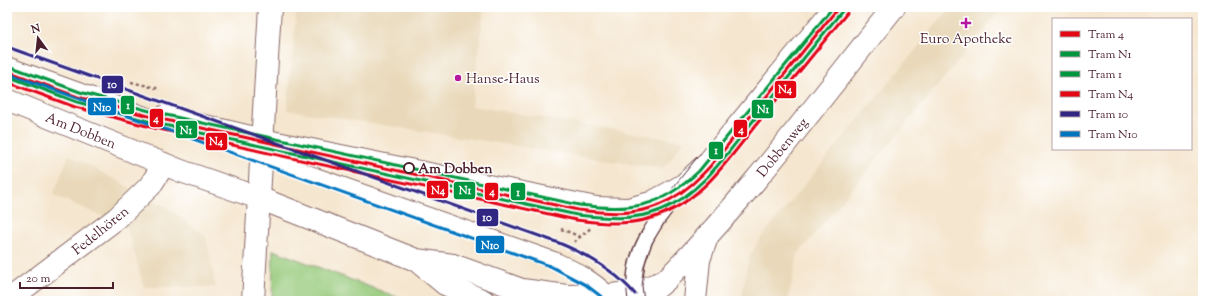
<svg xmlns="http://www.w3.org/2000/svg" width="1210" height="308" font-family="'Sorts Mill Goudy',serif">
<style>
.built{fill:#e9d9ba}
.green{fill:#95c979;stroke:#707452}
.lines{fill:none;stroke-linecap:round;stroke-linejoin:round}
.service-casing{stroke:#866564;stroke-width:16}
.minor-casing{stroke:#866564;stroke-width:24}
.tertiary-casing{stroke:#866564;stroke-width:24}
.secondary-casing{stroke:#866564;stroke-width:24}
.primary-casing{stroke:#866564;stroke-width:24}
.path{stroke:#866564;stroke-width:2.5;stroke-dasharray:3 3;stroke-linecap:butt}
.service{stroke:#fff;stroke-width:14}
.minor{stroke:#fff;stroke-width:22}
.tertiary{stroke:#fff;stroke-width:22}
.secondary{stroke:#fff;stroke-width:22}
.primary{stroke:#fff;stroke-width:22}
.tram{stroke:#4a1f2b;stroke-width:1}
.tram-1-casing{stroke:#fff;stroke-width:6}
.tram-2-casing{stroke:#fff;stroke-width:6}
.tram-3-casing{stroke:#fff;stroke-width:6}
.tram-4-casing{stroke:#fff;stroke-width:6}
.tram-5-casing{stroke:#fff;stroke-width:6}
.tram-6-casing{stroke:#fff;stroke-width:6}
.tram-1{stroke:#e30613;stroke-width:3}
.tram-2{stroke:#009640;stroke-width:3}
.tram-3{stroke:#009640;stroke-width:3}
.tram-4{stroke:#e30613;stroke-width:3}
.tram-5{stroke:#312783;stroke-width:3}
.tram-6{stroke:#0075bf;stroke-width:3}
.poi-dot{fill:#b5179e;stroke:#fff;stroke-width:1.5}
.stop-dot{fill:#fff;stroke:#4a1f2b;stroke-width:2}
.labels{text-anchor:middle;stroke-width:3;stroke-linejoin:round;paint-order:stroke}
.poi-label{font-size:14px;fill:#4a1f2b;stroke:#fff}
.street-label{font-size:14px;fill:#4a1f2b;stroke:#fff}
.stop-label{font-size:14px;font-weight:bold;fill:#4a1f2b;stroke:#fff;text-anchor:start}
.line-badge{stroke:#fff;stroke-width:1.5}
.badge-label{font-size:11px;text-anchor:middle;font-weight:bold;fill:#fff}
</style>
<rect width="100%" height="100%" fill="#fff"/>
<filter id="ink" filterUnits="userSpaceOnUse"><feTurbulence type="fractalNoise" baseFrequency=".025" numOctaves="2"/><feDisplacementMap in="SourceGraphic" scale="8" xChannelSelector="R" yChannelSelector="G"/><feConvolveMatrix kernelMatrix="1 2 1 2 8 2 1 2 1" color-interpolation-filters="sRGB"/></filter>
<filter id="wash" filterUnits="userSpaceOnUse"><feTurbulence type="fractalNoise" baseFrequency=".012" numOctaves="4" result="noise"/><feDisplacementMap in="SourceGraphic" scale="16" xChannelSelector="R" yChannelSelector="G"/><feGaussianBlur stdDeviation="0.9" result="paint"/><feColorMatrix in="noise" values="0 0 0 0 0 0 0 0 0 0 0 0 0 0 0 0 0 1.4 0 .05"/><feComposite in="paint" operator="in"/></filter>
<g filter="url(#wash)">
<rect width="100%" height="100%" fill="#f5e6cf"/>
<!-- built -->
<path class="built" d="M297,7H484L472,106L684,141L663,169L287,110Z
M951,7H1003L798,254L788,301H741L748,261L756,244Z
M69,155L170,209L206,237L216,287H144L127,227L53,195Z"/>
<!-- green -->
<path class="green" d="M273,250L407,301H272Z"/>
</g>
<g filter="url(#ink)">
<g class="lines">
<!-- service casing -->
<g class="service-casing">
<path id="service" d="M7,64L262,156L554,259C577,269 594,279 612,296
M164,112L263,136L597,204L628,205L650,199L681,182L707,158
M701,165L830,7
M635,299C628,251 660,215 688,181"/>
</g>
<!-- minor casing -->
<g class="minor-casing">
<path id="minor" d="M7,301L117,218L150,186L164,164"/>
</g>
<!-- tertiary casing -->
<g class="tertiary-casing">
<path id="tertiary" d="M695,301L699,260L707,237"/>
</g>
<!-- secondary casing -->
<g class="secondary-casing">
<path id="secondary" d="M7,100L181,171L259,198L416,260L445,284L484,301
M416,260L453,265L522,290L567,296L612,295L634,292L663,282"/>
</g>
<!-- primary casing -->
<g class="primary-casing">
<path id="primary" d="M253,301L270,7
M642,301C649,294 657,288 665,281C748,197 819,100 894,7"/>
</g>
<!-- path -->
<path class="path" d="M131,82L160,89
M561,229L581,237
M574,242L592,227"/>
<!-- service -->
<use href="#service" class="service"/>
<!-- minor -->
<use href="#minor" class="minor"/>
<!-- tertiary -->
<use href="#tertiary" class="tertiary"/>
<!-- secondary -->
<use href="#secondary" class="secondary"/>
<!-- primary -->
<use href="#primary" class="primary"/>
<!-- tram -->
<path class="tram" d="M628,301C622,258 637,235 662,202C674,186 687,170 700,154
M644,301L642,286L645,264L652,243L664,223L712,162"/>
<!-- tram-1 casing -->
<g class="tram-1-casing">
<path id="tram-1" d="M7,71L78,97L156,118L578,210C605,213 633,216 659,205C700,188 726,146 753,113C782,78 810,42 839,7"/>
</g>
<!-- tram-2 casing -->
<g class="tram-2-casing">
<path id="tram-2" d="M7,76L77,102L155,123L577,215C605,218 634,221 661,210C703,193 729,150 757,116C786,81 814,45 843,10"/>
</g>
<!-- tram-3 casing -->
<g class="tram-3-casing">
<path id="tram-3" d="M9,66L80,92L157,113L579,205C631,211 659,209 699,171L833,7"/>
</g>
<!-- tram-4 casing -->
<g class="tram-4-casing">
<path id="tram-4" d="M7,82L75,107L154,128L576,220C605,224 635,226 663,214C706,196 732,154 760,120C789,84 818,49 847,13"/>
</g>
<!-- tram-5 casing -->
<g class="tram-5-casing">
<path id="tram-5" d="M10,48L559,243C588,255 614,270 635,294"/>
</g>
<!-- tram-6 casing -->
<g class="tram-6-casing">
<path id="tram-6" d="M7,73L550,266L586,285L607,301"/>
</g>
<!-- tram-1 -->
<use href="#tram-1" class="tram-1"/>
<!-- tram-2 -->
<use href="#tram-2" class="tram-2"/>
<!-- tram-3 -->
<use href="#tram-3" class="tram-3"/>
<!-- tram-4 -->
<use href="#tram-4" class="tram-4"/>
<!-- tram-5 -->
<use href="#tram-5" class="tram-5"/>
<!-- tram-6 -->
<use href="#tram-6" class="tram-6"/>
</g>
</g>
<!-- markers -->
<g class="poi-dot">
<path d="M964 17h4v4h4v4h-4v4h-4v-4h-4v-4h4z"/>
<circle cx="458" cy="78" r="4"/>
</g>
<circle class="stop-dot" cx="409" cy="168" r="5"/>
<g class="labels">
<!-- poi labels -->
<g class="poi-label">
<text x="966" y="43">Euro Apotheke</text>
<text x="466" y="83" text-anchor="start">Hanse-Haus</text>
</g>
<!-- street labels -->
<g class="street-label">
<text transform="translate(81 130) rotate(22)" y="5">Am Dobben</text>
<text transform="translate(782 147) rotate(-51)" y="5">Dobbenweg</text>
<text transform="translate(100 230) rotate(-39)" y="5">Fedelhören</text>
</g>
<!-- stop labels -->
<g class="stop-label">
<text x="418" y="173">Am Dobben</text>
</g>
</g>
<g class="line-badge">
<rect x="101" y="75" width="23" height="19" rx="4" fill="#312783"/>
<rect x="774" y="80" width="23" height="19" rx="4" fill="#e30613"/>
<rect x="120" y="95" width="15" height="20" rx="4" fill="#009640"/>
<rect x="87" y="97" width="30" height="19" rx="4" fill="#0075bf"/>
<rect x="751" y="99" width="23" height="20" rx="4" fill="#009640"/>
<rect x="149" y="108" width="15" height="20" rx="4" fill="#e30613"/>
<rect x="733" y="119" width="15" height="19" rx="4" fill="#e30613"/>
<rect x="175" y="120" width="23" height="19" rx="4" fill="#009640"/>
<rect x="205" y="132" width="23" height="19" rx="4" fill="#e30613"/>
<rect x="708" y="141" width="16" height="19" rx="4" fill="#009640"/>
<rect x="426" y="180" width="23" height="19" rx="4" fill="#e30613"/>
<rect x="453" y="181" width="23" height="19" rx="4" fill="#009640"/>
<rect x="484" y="182" width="15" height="19" rx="4" fill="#e30613"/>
<rect x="510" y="182" width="16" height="19" rx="4" fill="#009640"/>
<rect x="476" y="208" width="23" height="19" rx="4" fill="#312783"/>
<rect x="475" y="235" width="30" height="19" rx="4" fill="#0075bf"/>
</g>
<g class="badge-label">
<text x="112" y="88">10</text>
<text x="785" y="93">N4</text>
<text x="128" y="109">1</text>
<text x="102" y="111">N10</text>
<text x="763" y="113">N1</text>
<text x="156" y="122">4</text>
<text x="741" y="133">4</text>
<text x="186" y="134">N1</text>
<text x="216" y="145">N4</text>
<text x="716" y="154">1</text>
<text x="438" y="194">N4</text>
<text x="465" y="194">N1</text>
<text x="492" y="195">4</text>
<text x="518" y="196">1</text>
<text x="487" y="221">10</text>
<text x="490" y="249">N10</text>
</g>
<!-- margin -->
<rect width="1210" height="308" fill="none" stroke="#fff" stroke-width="24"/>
<!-- legend -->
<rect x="1052" y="18" width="140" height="132" fill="#ffffff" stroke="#b7a5aa"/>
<rect x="1060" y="31" width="20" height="6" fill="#e30613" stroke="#b7a5aa"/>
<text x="1088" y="38" font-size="12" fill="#4a1f2b">Tram 4</text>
<rect x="1060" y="51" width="20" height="6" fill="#009640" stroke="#b7a5aa"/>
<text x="1088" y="58" font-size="12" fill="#4a1f2b">Tram N1</text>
<rect x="1060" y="71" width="20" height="6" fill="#009640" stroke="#b7a5aa"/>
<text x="1088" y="78" font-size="12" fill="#4a1f2b">Tram 1</text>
<rect x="1060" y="91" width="20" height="6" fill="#e30613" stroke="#b7a5aa"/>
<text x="1088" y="98" font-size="12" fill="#4a1f2b">Tram N4</text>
<rect x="1060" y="111" width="20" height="6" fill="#312783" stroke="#b7a5aa"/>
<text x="1088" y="118" font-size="12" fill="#4a1f2b">Tram 10</text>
<rect x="1060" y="131" width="20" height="6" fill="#0075bf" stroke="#b7a5aa"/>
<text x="1088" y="138" font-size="12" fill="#4a1f2b">Tram N10</text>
<!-- north arrow -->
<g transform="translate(38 38) rotate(345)" stroke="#ffffff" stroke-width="3" paint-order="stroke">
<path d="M0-3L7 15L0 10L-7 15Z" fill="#4a1f2b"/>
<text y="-6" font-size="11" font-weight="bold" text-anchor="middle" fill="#4a1f2b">N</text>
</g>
<!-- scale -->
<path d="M20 282v6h93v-6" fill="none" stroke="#4a1f2b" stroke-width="2"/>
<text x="26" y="282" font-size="12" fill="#4a1f2b" stroke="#ffffff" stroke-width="3" paint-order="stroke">20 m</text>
</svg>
